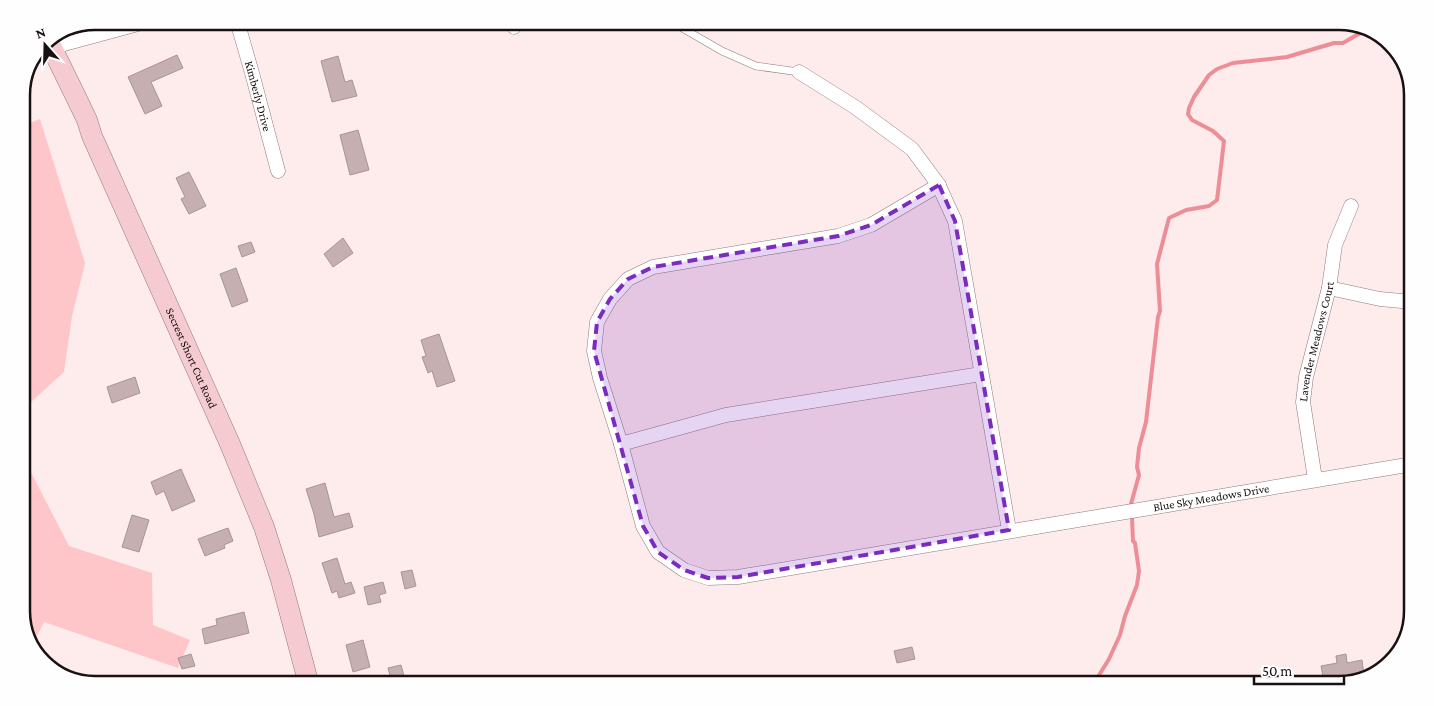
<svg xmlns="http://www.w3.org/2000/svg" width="1434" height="706" font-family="'Crimson Pro',serif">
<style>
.green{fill:#fec6c9}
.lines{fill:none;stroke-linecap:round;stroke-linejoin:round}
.stream{stroke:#ed8d95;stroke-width:4}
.building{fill:#c5afb0;stroke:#a99394}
.lane-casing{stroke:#917b7c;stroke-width:8}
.street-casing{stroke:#917b7c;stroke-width:15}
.secondary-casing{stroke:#917b7c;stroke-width:21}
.lane{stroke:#fff;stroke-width:7}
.street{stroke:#fff;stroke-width:14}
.secondary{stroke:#f5cbd1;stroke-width:20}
.marked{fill:#7b2cbf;fill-opacity:0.2;stroke:#7b2cbf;stroke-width:4;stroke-dasharray:10 6;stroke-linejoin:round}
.labels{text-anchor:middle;stroke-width:4.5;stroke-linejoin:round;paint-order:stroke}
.street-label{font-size:12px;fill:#181011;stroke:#fefefe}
.rim{fill:none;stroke:#181011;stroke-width:2.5}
</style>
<rect width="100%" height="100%" fill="#feebec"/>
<!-- green -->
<path class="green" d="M40,119L85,263L72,316L64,372L21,411V126Z
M21,453L69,546L152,573L153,625L190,640L178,668L44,622L32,646L21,616Z"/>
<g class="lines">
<!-- stream -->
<path class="stream" d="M1131,504L1139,475L1137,467L1139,448L1146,422L1158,317L1160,311L1157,264L1169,218L1186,210L1209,206L1217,200L1224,141L1213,131L1192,120L1188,114L1189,108L1194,97L1209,75L1217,69L1233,63L1287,57L1334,43H1343L1362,32L1367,28
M1093,685L1109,659L1120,635L1125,616L1137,585L1139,571L1135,543L1133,541L1132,518"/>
</g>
<!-- building -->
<path class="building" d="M177,55L183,68L151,82L162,106L145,114L128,77Z
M338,56L345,82L352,80L357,96L332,102L321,61Z
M358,130L369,170L350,175L340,135Z
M189,172L206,206L189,214L181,199L185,197L176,178Z
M343,238L353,253L333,267L324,254Z
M251,242L255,252L242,257L238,246Z
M236,268L248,301L232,307L220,274Z
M439,334L455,381L437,387L432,371L428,373L422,357L426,356L421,340Z
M135,377L140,393L112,403L107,387Z
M181,469L195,501L172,511L164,491L156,495L151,482Z
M325,483L334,517L349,513L353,527L319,537L314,514L306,489Z
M132,515L149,520L139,552L122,547Z
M228,528L233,541L224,545L225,548L205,556L198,539Z
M337,558L345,584L351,582L355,593L339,598L337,591L332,593L322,563Z
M412,570L416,586L405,589L401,572Z
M383,582L386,593L379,595L381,602L368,605L364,587Z
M244,612L249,633L205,644L202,629L217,625L216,619Z
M363,640L370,667L353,672L346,645Z
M912,647L915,659L897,663L894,651Z
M191,654L195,666L182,669L178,658Z
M1346,654L1347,663L1362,660L1364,675L1324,682L1321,666L1337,663L1336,656Z
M401,665L404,676L391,679L388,668Z"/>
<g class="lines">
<!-- lane casing -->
<g class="lane-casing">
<path id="lane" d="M670,21L722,51L756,66L799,72"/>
</g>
<!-- street casing -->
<g class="street-casing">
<g id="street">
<path id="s1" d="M237,21L252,73L278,171"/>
<path d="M511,21L514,27"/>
<path d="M53,49L64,44L149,21"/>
<path d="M799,72L855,107L912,149L938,184L955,221L1009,530"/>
<path id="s2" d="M939,185L871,225L838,236L653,267L628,279L610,299L597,322L594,351L600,378L621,444L643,526L658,552L684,570L708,578L738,577L1413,464"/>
<path d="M1329,288L1380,299L1413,302"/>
<path d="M621,444L726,415L981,374"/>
<path id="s3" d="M1315,479L1303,402L1306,377L1329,288L1335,245L1351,206"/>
</g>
</g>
<!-- secondary casing -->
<g class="secondary-casing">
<g id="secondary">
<path id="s4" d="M48,40L75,95L87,120L92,136L230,444L264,527L281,580L309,685"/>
</g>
</g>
<!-- lane -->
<use href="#lane" class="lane"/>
<!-- street -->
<use href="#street" class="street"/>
<!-- secondary -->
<use href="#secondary" class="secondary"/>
</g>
<!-- marked area -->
<path class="marked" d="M939,185L955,221L1009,530L738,577L708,578L684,570L658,552L643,526L594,351L597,322L610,299L628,279L653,267L838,236L871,225Z"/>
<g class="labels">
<!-- street labels -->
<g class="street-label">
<text dy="4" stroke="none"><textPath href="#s1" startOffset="78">Kimberly Drive</textPath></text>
<text dy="4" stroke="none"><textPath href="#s3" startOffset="140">Lavender Meadows Court</textPath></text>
<text dy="4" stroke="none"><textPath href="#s4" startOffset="349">Secrest Short Cut Road</textPath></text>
<text dy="4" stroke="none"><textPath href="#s2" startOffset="1190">Blue Sky Meadows Drive</textPath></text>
</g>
</g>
<!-- crop -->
<path d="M0 0H1434V706H0ZM95 30H1339A65 65 0 0 1 1404 95V611A65 65 0 0 1 1339 676H95A65 65 0 0 1 30 611V95A65 65 0 0 1 95 30Z" fill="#fefefe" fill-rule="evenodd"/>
<path class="rim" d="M95 30H1339A65 65 0 0 1 1404 95V611A65 65 0 0 1 1339 676H95A65 65 0 0 1 30 611V95A65 65 0 0 1 95 30Z"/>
<!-- north arrow -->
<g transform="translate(45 45) rotate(340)" stroke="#fefefe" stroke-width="4" paint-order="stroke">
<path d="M0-4L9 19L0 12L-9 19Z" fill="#181011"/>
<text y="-8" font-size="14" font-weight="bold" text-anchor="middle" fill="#181011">N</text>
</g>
<!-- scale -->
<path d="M1254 676v8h90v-8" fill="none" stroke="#181011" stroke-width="2.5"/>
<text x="1262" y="676" font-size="15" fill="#181011" stroke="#fefefe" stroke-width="4" paint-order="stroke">50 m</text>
</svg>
